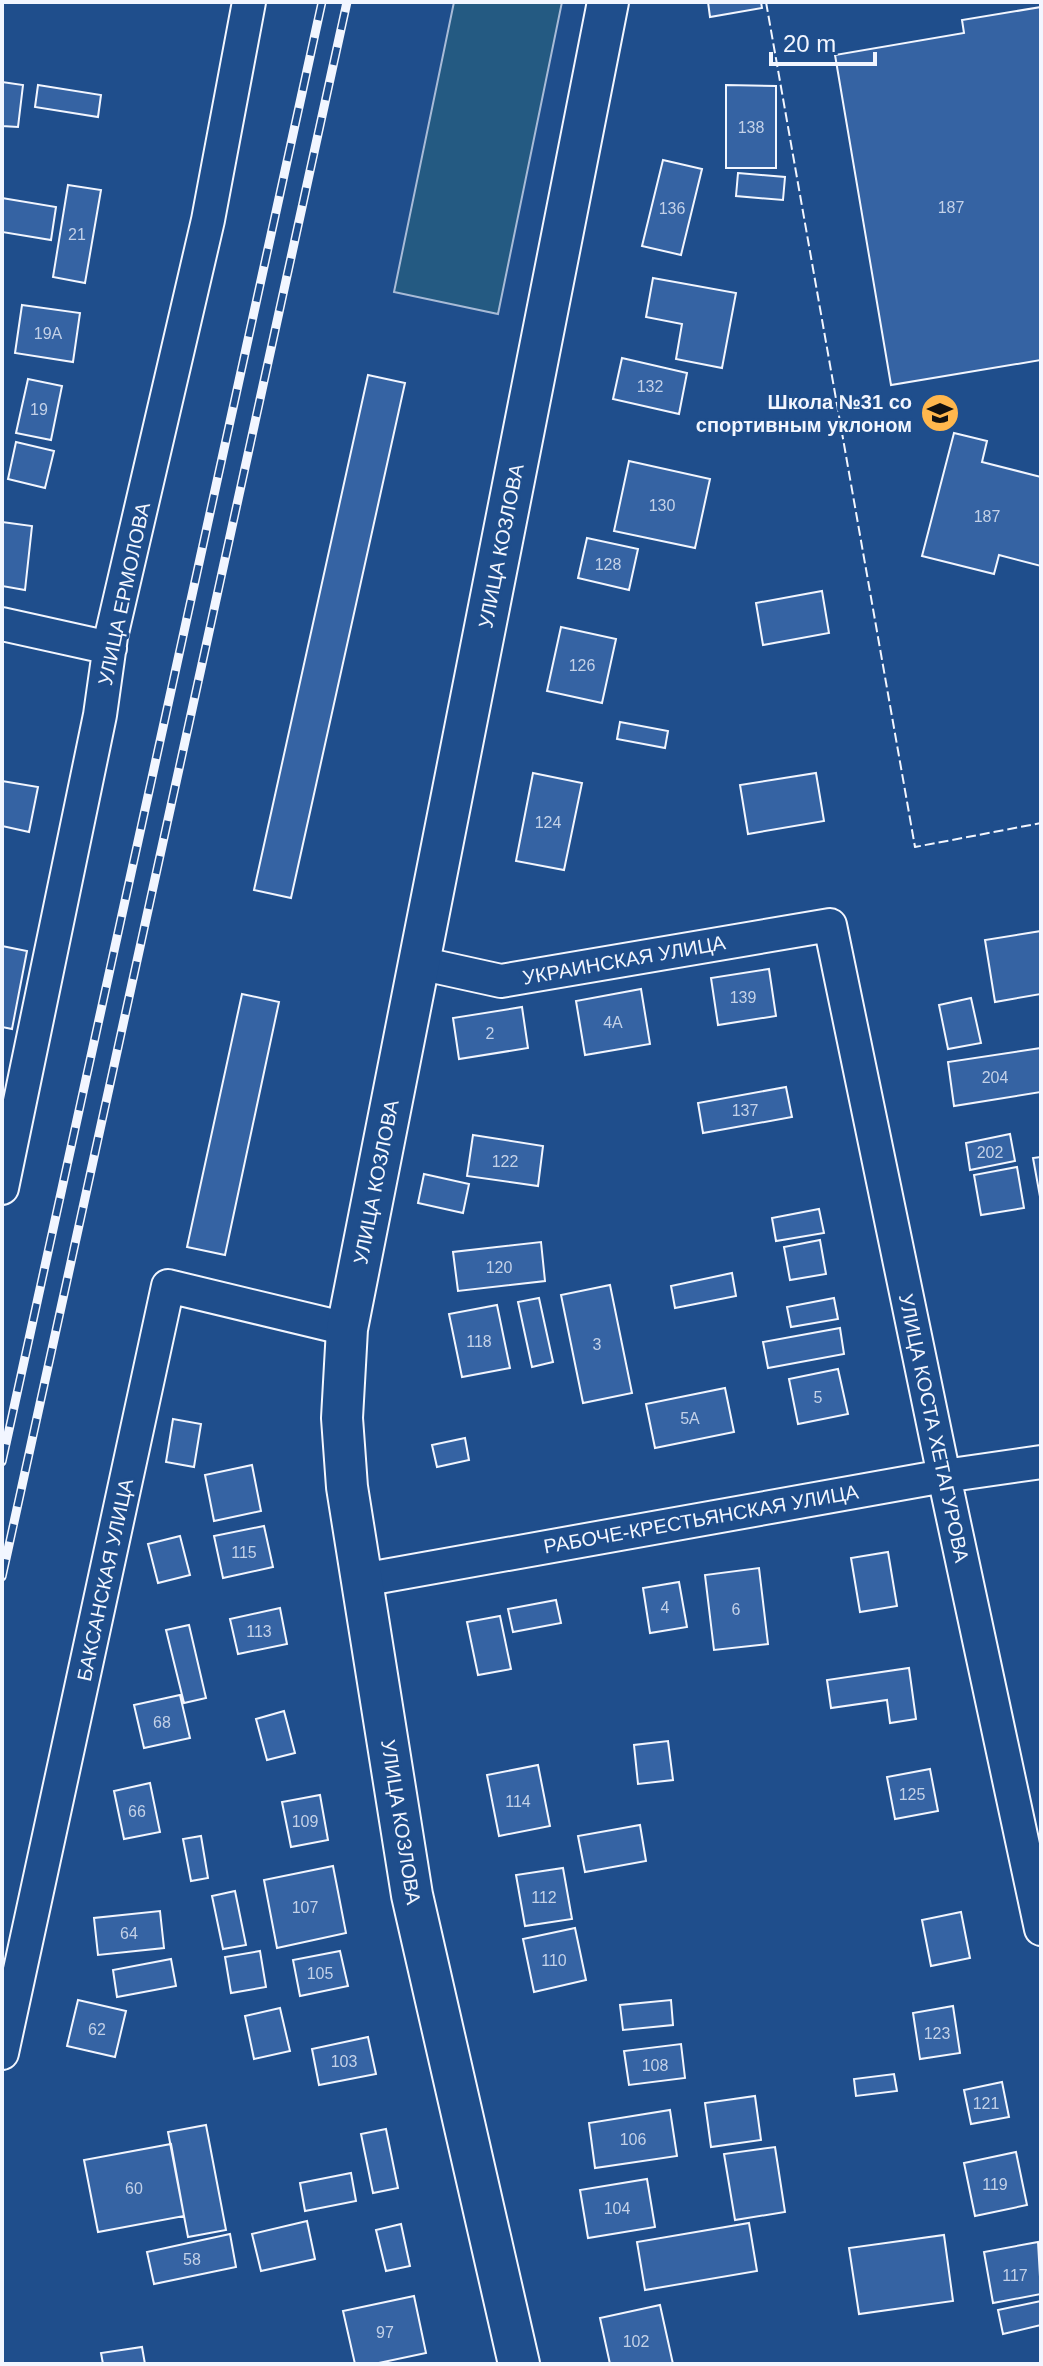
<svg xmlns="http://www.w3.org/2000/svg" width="1043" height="2366" font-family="Arial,sans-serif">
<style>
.green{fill:#245a82;stroke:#a8bbd7;stroke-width:2}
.building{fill:#3563a3;stroke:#f2f6ff;stroke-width:2}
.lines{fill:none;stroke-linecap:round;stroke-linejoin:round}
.minor-casing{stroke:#f2f6ff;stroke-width:36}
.tertiary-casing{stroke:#f2f6ff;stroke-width:44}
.minor{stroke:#1f4e8c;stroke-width:32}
.tertiary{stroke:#1f4e8c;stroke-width:40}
.rail-casing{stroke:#f2f6ff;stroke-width:9}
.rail{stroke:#1f4e8c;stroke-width:6;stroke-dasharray:18;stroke-linecap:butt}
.fence{stroke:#f2f6ff;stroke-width:2;stroke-dasharray:10 4;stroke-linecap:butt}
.labels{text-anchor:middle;stroke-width:6;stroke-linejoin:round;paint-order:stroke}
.number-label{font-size:16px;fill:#c3d1e8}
.poi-label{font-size:20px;font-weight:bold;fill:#f2f6ff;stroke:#1f4e8c;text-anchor:end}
.street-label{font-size:20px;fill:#f2f6ff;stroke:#1f4e8c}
</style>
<rect width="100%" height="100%" fill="#1f4e8c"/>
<!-- green -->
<path class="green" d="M454,2H562L498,314L394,292Z"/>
<!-- building -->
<path class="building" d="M708,2H761L762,8L710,17Z
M1041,7V360L891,385L835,55L964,33L962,20Z
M2,82L23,85L18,127L2,126Z
M38,85L101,95L98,117L35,107Z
M726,85L776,86V168H726Z
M663,160L702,169L681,255L642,246Z
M738,173L785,177L783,200L736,196Z
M68,185L101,190L85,283L53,277Z
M2,198L56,207L51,240L2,232Z
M653,278L736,293L722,368L676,359L682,324L646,317Z
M22,305L80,313L73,362L15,353Z
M622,358L687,373L679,414L613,399Z
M368,375L405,383L291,898L254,890Z
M28,379L62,386L51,440L16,433Z
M954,433L987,441L982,462L1041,477V566L999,555L994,574L922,556Z
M16,442L54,451L45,488L8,479Z
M629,461L710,479L695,548L614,531Z
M2,522L32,526L25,590L2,586Z
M587,538L638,549L629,590L578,578Z
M822,591L829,633L763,645L756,603Z
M561,627L616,639L602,703L547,691Z
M620,722L668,731L665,748L617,739Z
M533,773L582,783L564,870L516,861Z
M816,773L824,821L748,834L740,785Z
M2,781L38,787L29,832L2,826Z
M1041,931V994L995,1002L985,940Z
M2,946L27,951L12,1029L2,1027Z
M769,969L776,1016L718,1025L711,978Z
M641,989L650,1044L585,1055L576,1001Z
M242,994L279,1002L225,1255L187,1247Z
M971,998L981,1043L948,1049L939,1005Z
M522,1007L528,1048L459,1059L453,1018Z
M1041,1048V1092L954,1106L948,1062Z
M786,1087L792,1117L703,1133L698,1103Z
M1010,1134L1015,1161L970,1170L966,1143Z
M473,1135L543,1146L538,1186L467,1176Z
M1041,1157V1202L1033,1158Z
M1017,1167L1024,1208L981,1215L974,1175Z
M424,1174L469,1184L463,1213L418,1203Z
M819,1209L824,1233L776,1241L772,1218Z
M820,1240L826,1274L790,1280L784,1247Z
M541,1242L545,1281L458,1291L453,1252Z
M732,1273L736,1296L675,1308L671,1286Z
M610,1285L632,1393L583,1403L561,1295Z
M539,1298L553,1362L532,1367L518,1302Z
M834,1298L838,1319L791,1327L787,1307Z
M497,1305L510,1368L462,1377L449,1314Z
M840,1328L844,1354L768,1368L763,1342Z
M838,1369L848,1414L798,1424L789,1379Z
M725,1388L734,1432L655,1448L646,1404Z
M173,1419L201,1424L194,1467L166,1462Z
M465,1438L469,1460L437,1467L432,1445Z
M252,1465L261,1511L214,1521L205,1475Z
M264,1526L273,1567L223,1578L214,1536Z
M180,1536L190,1575L158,1583L148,1544Z
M888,1552L897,1606L860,1612L851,1558Z
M759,1568L768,1644L714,1650L705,1575Z
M679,1582L687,1627L650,1633L643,1588Z
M556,1600L561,1623L513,1632L508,1609Z
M280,1608L287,1644L238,1654L230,1619Z
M500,1616L511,1669L478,1675L467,1622Z
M189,1625L206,1698L184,1703L166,1630Z
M909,1668L916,1719L890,1723L887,1700L831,1708L827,1680Z
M180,1695L190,1738L144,1748L134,1705Z
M284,1711L295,1753L267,1760L256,1719Z
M668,1741L673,1780L638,1784L634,1745Z
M538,1765L550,1826L499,1836L487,1775Z
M930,1769L938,1811L895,1819L887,1777Z
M150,1783L160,1832L124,1839L114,1791Z
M320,1795L328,1840L291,1847L282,1802Z
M640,1825L646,1861L585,1872L578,1836Z
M201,1836L208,1878L191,1881L183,1839Z
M333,1866L346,1933L277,1948L264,1880Z
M563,1868L572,1919L525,1926L516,1875Z
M235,1891L246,1945L223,1949L212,1896Z
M160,1911L164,1948L98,1955L94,1918Z
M961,1912L970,1958L931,1966L922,1920Z
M575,1928L586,1980L534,1992L523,1939Z
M260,1951L266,1987L231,1993L225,1957Z
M340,1951L348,1986L300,1996L293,1960Z
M171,1959L176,1986L117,1997L113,1970Z
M78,2000L126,2011L115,2057L67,2046Z
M671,2000L673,2025L623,2030L620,2005Z
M953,2006L960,2053L920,2059L913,2013Z
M280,2008L290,2051L254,2059L245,2016Z
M368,2037L376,2074L319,2085L312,2049Z
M681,2044L685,2078L629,2085L624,2051Z
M894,2074L897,2091L856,2096L854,2079Z
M1002,2082L1009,2117L971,2124L964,2090Z
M755,2096L761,2140L711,2147L705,2103Z
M670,2110L677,2156L595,2168L589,2123Z
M206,2125L226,2230L188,2237L168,2132Z
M386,2129L398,2188L373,2193L361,2134Z
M171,2144L184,2216L98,2232L84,2160Z
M775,2147L785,2212L735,2220L724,2154Z
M1016,2152L1027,2205L975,2216L964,2163Z
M351,2173L356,2201L305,2211L300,2183Z
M647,2179L655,2227L588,2238L580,2190Z
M307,2221L315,2259L261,2271L252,2234Z
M749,2223L757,2271L645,2290L637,2242Z
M401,2224L410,2266L386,2271L376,2230Z
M230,2234L236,2267L154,2284L147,2252Z
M944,2235L953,2301L859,2314L849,2248Z
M1038,2242L1041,2294L993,2303L984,2252Z
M414,2296L426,2353L374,2364H355L343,2311Z
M1041,2301V2325L1003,2334L998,2310Z
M660,2305L673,2364H610L600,2318Z
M142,2347L145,2364H103L101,2353Z"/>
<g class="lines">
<!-- minor casing -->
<g class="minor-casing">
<path id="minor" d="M2,624L110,648
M419,963L501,981L830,925L944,1476L1041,1929
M2,1188L100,715L111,637L208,220L249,2
M362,1580L944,1476L1041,1462
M2,2053L168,1286L347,1329"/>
</g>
<!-- tertiary casing -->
<g class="tertiary-casing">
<path id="tertiary" d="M519,2364L412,1895L347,1487L342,1418L347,1329L608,2"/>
</g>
<!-- minor -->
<use href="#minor" class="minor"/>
<!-- tertiary -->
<use href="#tertiary" class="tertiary"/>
<!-- rail casing -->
<g class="rail-casing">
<path id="rail" d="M2,1462L322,2
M2,1577L347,2"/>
</g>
<!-- rail -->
<use href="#rail" class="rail"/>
<!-- fence -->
<path class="fence" d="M766,2L915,847L1041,823"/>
</g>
<!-- icons -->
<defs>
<g id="school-disc" transform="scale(2)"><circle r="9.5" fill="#ffb74d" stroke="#1f4e8c"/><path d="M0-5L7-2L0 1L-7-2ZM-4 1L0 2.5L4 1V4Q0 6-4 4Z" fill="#111"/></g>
</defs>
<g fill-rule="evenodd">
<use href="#school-disc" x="940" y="413"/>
</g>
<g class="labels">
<!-- number labels -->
<g class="number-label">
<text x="751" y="133">138</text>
<text x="951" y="213">187</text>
<text x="672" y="214">136</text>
<text x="77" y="240">21</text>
<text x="48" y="339">19А</text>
<text x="650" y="392">132</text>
<text x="39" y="415">19</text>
<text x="662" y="511">130</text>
<text x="987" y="522">187</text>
<text x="608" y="570">128</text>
<text x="582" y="671">126</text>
<text x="548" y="828">124</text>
<text x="743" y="1003">139</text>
<text x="613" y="1028">4А</text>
<text x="490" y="1039">2</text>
<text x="995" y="1083">204</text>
<text x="745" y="1116">137</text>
<text x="990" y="1158">202</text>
<text x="505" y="1167">122</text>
<text x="499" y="1273">120</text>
<text x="479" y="1347">118</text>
<text x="597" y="1350">3</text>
<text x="818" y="1403">5</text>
<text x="690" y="1424">5А</text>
<text x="244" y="1558">115</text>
<text x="665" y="1613">4</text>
<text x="736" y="1615">6</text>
<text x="259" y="1637">113</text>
<text x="162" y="1728">68</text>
<text x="912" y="1800">125</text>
<text x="518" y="1807">114</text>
<text x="137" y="1817">66</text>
<text x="305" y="1827">109</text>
<text x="544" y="1903">112</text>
<text x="305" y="1913">107</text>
<text x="129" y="1939">64</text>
<text x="554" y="1966">110</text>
<text x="320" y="1979">105</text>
<text x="97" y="2035">62</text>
<text x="937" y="2039">123</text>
<text x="344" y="2067">103</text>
<text x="655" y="2071">108</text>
<text x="986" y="2109">121</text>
<text x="633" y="2145">106</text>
<text x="995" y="2190">119</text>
<text x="134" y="2194">60</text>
<text x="617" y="2214">104</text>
<text x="192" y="2265">58</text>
<text x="1015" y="2281">117</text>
<text x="385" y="2338">97</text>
<text x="636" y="2347">102</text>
</g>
<!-- poi labels -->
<g class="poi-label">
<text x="912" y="409">Школа №31 со<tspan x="912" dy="23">спортивным уклоном</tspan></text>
</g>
<!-- street labels -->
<g class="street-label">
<text transform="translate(501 546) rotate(-79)" y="7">УЛИЦА КОЗЛОВА</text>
<text transform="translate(124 594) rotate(-78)" y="7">УЛИЦА ЕРМОЛОВА</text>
<text transform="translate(624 960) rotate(-10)" y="7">УКРАИНСКАЯ УЛИЦА</text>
<text transform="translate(376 1182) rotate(-79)" y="7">УЛИЦА КОЗЛОВА</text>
<text transform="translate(934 1428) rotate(78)" y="7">УЛИЦА КОСТА ХЕТАГУРОВА</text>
<text transform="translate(701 1519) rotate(-10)" y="7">РАБОЧЕ-КРЕСТЬЯНСКАЯ УЛИЦА</text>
<text transform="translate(105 1580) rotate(-78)" y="7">БАКСАНСКАЯ УЛИЦА</text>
<text transform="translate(401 1822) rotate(81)" y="7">УЛИЦА КОЗЛОВА</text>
</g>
</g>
<!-- border -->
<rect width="1043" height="2366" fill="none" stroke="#f2f6ff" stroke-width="8"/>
<!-- scale -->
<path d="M771 52v12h104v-12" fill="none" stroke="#f2f6ff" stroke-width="4"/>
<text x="783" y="52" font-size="24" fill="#f2f6ff" stroke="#1f4e8c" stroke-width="6" paint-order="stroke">20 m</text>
</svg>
